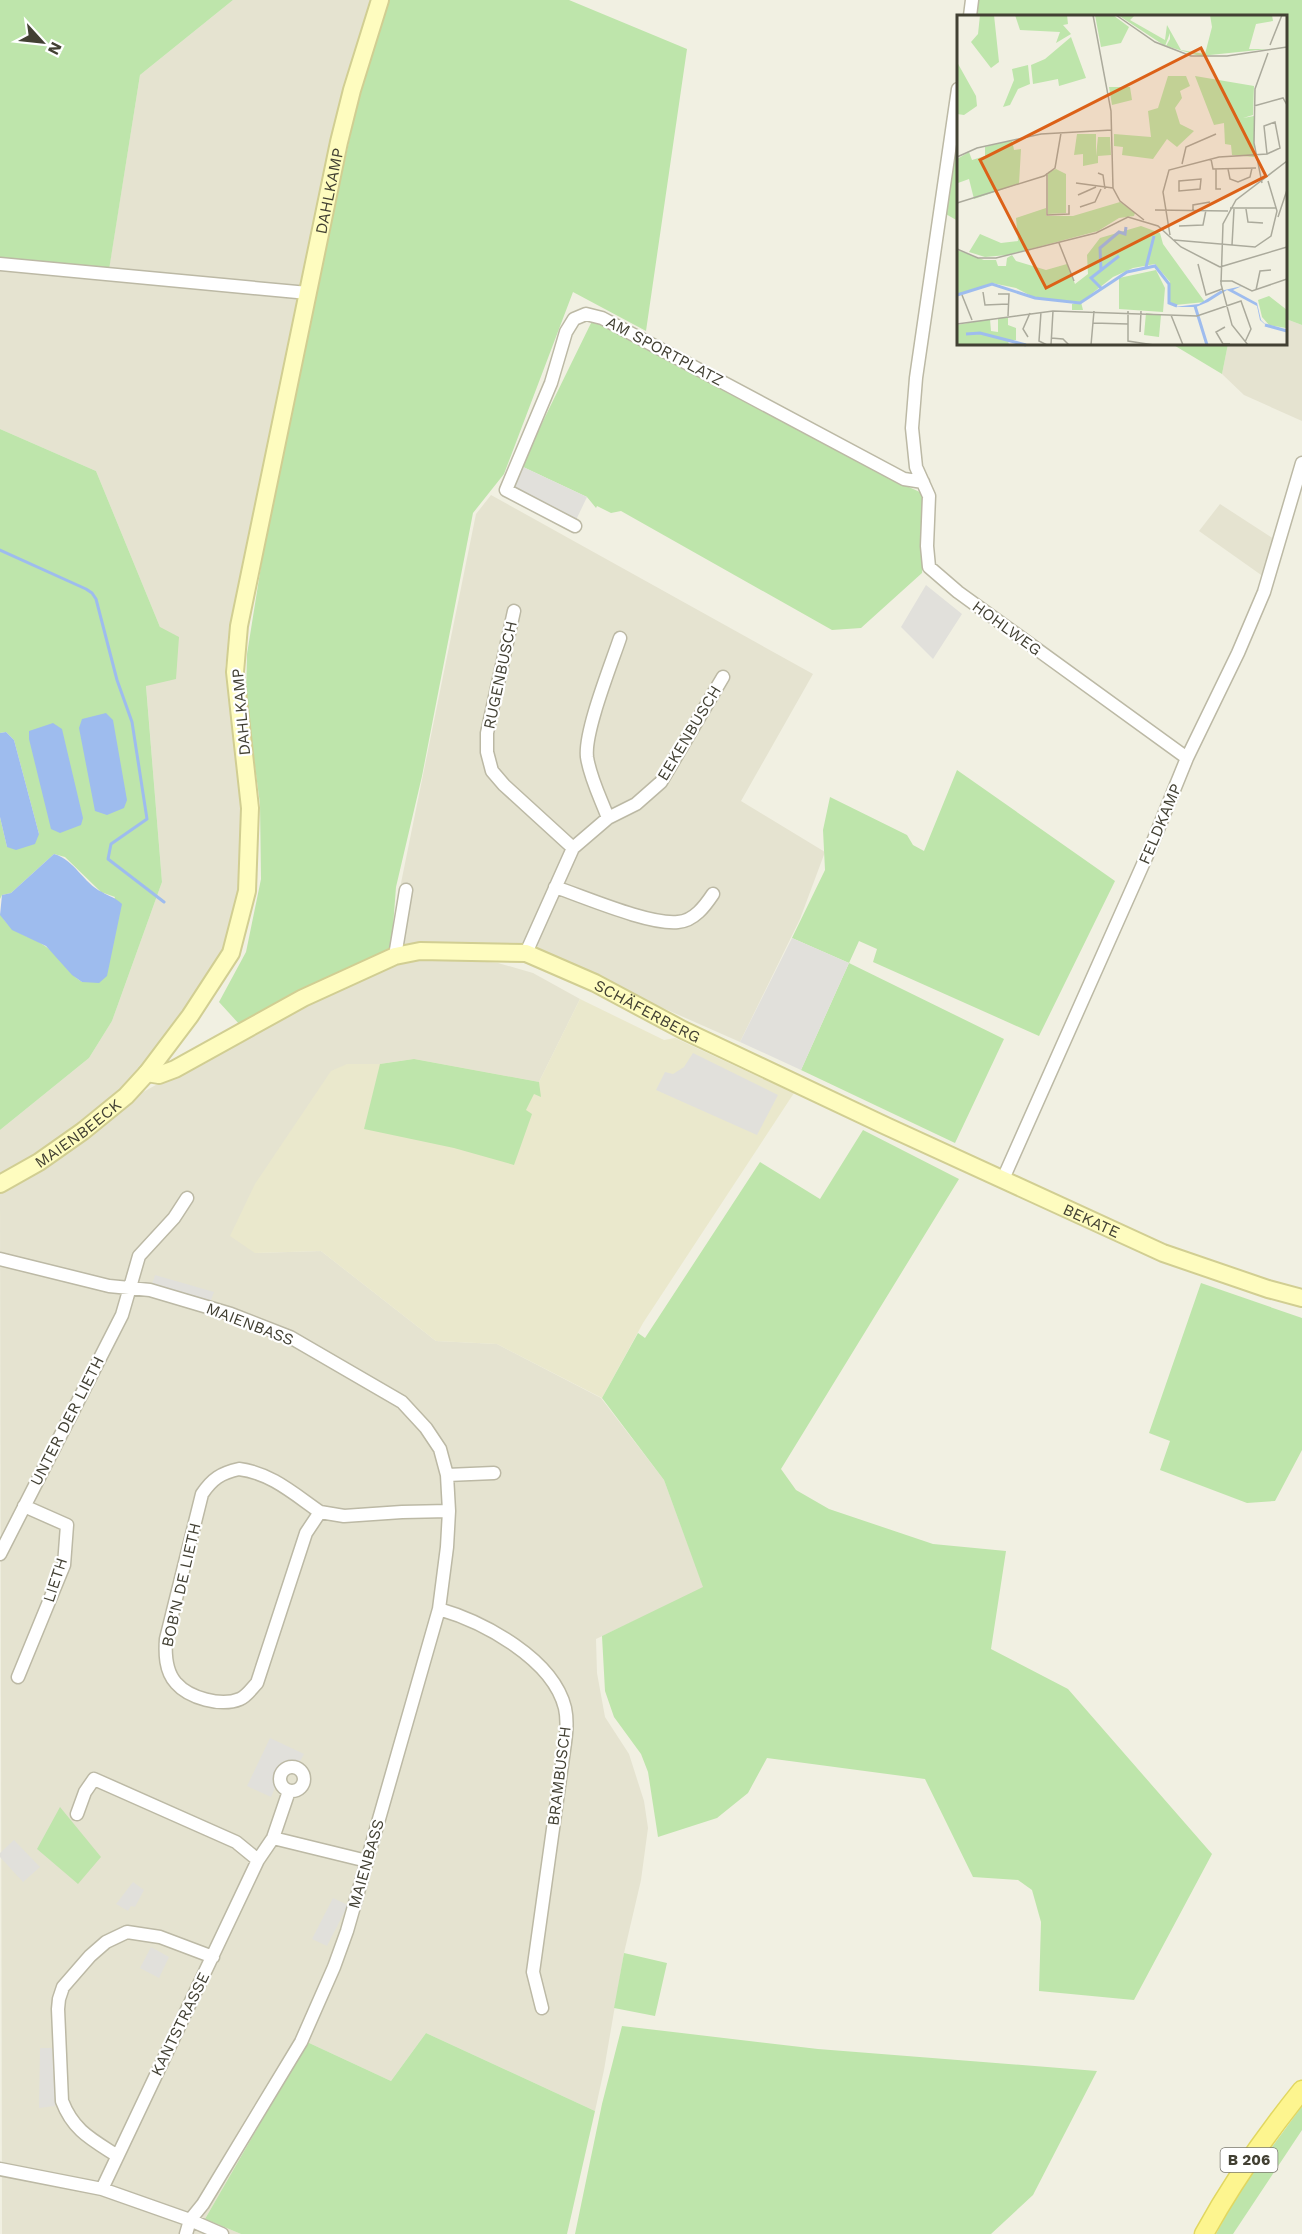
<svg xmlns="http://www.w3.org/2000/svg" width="1302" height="2234" font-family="'Work Sans',sans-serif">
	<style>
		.residential { fill: #e5e3d0 }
		.education { fill: #eae8cc }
		.green { fill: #bee5ab }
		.parking { fill: #e1e0db }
		.water { fill: #9ebcee }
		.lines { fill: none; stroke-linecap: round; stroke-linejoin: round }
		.stream { stroke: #9ebcee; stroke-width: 3 }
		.street-casing { stroke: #bcb9a5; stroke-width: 15 }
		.secondary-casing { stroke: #d1ce92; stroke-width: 20 }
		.primary-casing { stroke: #e1d760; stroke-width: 21 }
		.street { stroke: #fff; stroke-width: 12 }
		.secondary { stroke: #fefcbf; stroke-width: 16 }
		.primary { stroke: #fdf58f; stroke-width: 18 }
		.labels { text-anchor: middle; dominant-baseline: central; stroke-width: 4.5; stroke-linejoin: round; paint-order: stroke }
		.shield { fill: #fff; stroke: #7b7970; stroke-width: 1.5 }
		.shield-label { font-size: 15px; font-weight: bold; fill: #424033 }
		.street-label { font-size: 16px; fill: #424033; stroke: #fff }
		.inset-river { fill: none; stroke: #9ebcee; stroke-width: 3 }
		.inset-road { fill: none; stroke: #abaa9c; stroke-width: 1.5 }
		.view { fill: #dc6118; fill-opacity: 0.15; stroke: #dc6118; stroke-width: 3 }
		.inset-edge { fill: none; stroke: #424033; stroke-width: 3 }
	</style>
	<rect width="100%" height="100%" fill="#f1f0e2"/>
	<path class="residential" d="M233,0H370L330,140L259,486L225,667L249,808L246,891L229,952L122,1095L0,1180V1130L89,1058L112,1021L162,882L146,685L160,627L96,471L0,429V259L109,269L140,75Z
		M1286,319L1302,325V421L1244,395L1222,374L1228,344H1286Z
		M491,495L813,674L741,801L825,852L800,919L740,1042L518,944L420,946L394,952L400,888L476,514Z
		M1220,504L1274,539L1264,577L1199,531Z
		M420,955L498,963L533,973L580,999L539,1082L414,1059L380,1064H347L255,1253L321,1251L436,1341L497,1344L601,1398L664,1480L704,1588L596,1639L597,1673L605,1717L629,1754L644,1801L648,1828L641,1880L624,1953L604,2070L595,2111L426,2033L391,2081L307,2042L205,2219L241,2234H2L0,1191L125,1102L312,999Z"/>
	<path class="education" d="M580,999L664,1040L675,1038L794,1093L643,1323L602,1398L497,1344L436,1341L321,1251L255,1253L230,1236L255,1184L331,1071L347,1064H380L414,1059L539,1082Z"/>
	<path class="green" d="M0,0H233L140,75L109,270L0,259Z
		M388,0H569L687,49L646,331L573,292L504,474L473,513L422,776L396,887L391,954L299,990L240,1025L219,1002L246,952L261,879L260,804L246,698L247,654L274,485L364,73Z
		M979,0H1302V325L1286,319V16H976Z
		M958,124V221L944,213Z
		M593,319L694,371L880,474L922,493L924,554L922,573L861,628L832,630L621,511L611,513L597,506L596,508L587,497L521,466Z
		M1172,344H1228L1222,374Z
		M0,429L96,471L160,627L179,637L176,679L146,686L162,882L112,1021L89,1058L0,1130V913C12,936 27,933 45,946C59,955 67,973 82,982L115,897L101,892L65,857L54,854L11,893L2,895L0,899V817L7,847L39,834L14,740L6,732L0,733Z
		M957,770L1115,881L1039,1036L873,962L877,949L859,941L849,963L1004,1039L955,1143L801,1070L849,963L792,938L825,870L823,830L830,797L907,835L913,845L924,851Z
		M414,1059L539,1082L541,1097L534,1094L526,1110L532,1114L514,1165L454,1148L364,1129L380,1064Z
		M863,1130L959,1179L781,1469L796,1490L829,1509L933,1544L1006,1551L991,1649L1068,1689L1212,1854L1134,2000L1039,1991L1041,1922L1032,1890L1018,1880L973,1877L925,1779L767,1758L748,1793L717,1818L658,1837L648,1772L641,1754L614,1717L605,1691L602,1636L703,1587L664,1480L602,1398L638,1333L645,1338L760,1162L820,1199Z
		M1201,1283L1302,1318V1450L1275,1501L1247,1503L1160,1470L1170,1441L1149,1433Z
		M60,1807L101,1857L78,1884L37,1849Z
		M624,1953L667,1963L655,2016L614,2008Z
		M622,2026L818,2049L1097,2071L1033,2195L991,2234H575L602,2104Z
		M426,2033L595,2111L567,2234H241L205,2219L307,2042L391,2081Z
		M1302,2106V2130L1233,2234H1216L1239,2192Z"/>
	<path class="parking" d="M521,466L587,497L576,520L509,486Z
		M926,585L962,614L933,659L901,627Z
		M792,938L849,963L801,1070L740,1042Z
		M693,1053L778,1095L757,1135L656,1090L665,1072L673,1074L684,1067Z
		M155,1275L214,1292L208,1308L150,1290Z
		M270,1738L304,1754L298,1765L287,1760L271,1797L247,1786Z
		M14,1840L40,1867L23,1882L0,1857V1853Z
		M133,1882L144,1890L135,1907L131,1906L128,1911L116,1904Z
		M333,1898L348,1905L327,1946L312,1939Z
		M151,1947L169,1957L159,1978L140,1968Z
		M40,2048H52L55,2106L39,2108Z"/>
	<path class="water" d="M106,713L113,720L127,800L124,808L107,815L95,811L79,728L82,719Z
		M53,723L62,729L83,818L81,825L60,833L51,829L29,739V731Z
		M6,732L14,740L39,834L35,844L16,850L7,847L0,817V733Z
		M54,854C75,860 83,883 102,892C110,897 115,897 122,904L107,976L99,983L82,982L72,975L46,946L12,930L0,915L2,895L11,893Z"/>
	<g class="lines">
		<path class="stream" d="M0,550L86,589L92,593L96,599L117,680L132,722L147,819L111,844L108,859L164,902"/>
		<g class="street-casing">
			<path id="street" d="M970,16L972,0
				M958,89L916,378L912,428L916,467L929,496L927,546L929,567L958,592L1187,758
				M0,264L308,293
				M575,526L506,490L551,383L566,332L574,319L586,314L602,318L904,479L923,482
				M514,611L487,733V752L492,771L504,785L573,848
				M608,818C601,799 590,778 587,757C584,732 611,665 620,638
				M555,887C585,897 649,925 678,922C694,921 705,906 713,894
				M526,953L573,848L608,818L636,804L661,782L723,677
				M395,956L406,890
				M1003,1179L1152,844L1187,758L1238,653L1264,592L1302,463
				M0,1259L109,1286L150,1290L231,1314L290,1337L402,1402L426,1428L440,1449L447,1475L449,1511L447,1547L439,1609L347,1931L334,1967L301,2042L203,2204L190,2220L186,2234
				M239,1469C271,1473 294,1494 320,1512L306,1533L257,1683C252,1688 247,1696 240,1699C221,1707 189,1698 176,1683C165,1671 165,1653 166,1639L202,1494C212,1479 221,1473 239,1469Z
				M447,1475L494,1473
				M320,1512L344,1516L402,1512L449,1511
				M0,1554L122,1315L139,1256L174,1218L187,1198
				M439,1609C484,1622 553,1659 565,1708C568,1722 566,1736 564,1750L533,1972L542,2008
				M18,1677L64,1565L67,1525L24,1506
				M280 1779a12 12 0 1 1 24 0a12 12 0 1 1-24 0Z
				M77,1814L85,1792L94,1779L236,1842L258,1860
				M273,1838L289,1791
				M116,2155C91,2139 73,2130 62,2101L58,2009L59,1999L63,1987L90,1956L106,1942L127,1932L160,1937L213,1957
				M0,2169L102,2189L190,2220L222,2234
				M102,2189L258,1860L273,1838L367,1861"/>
		</g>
		<g class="secondary-casing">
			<g id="secondary">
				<path id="s1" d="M147,1073L159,1075L175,1069L303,998L395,956L420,951L526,953L595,983L683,1030L886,1126L1163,1253L1268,1289L1302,1298"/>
				<path id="s2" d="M0,1184L39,1162L83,1131L126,1096L147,1073L190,1016L231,953L247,891L250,808L235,672L239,626L339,142L352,90L380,0"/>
			</g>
		</g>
		<g class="primary-casing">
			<path id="primary" d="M1204,2234C1232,2183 1265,2136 1302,2090"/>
		</g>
		<use href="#street" class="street"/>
		<use href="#secondary" class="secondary"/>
		<use href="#primary" class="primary"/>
	</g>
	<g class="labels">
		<rect class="shield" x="1220.5" y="2148" width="57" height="24" rx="4.5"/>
		<g class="shield-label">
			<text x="1249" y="2160">B 206</text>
		</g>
		<g class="street-label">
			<text stroke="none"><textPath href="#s2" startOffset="1106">DAHLKAMP</textPath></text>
			<text transform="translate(665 351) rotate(28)">AM SPORTPLATZ</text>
			<text transform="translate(1007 628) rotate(36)">HOHLWEG</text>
			<text transform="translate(500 675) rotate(-78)">RUGENBUSCH</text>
			<text transform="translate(241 712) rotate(-95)">DAHLKAMP</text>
			<text transform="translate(689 733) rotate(-59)">EEKENBUSCH</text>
			<text transform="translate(1160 824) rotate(-67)">FELDKAMP</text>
			<text stroke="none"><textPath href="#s1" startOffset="543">SCHÄFERBERG</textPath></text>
			<text stroke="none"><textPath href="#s2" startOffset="93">MAIENBEECK</textPath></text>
			<text stroke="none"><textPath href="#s1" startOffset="1034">BEKATE</textPath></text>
			<text transform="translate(250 1324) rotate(21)">MAIENBASS</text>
			<text transform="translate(67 1421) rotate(-63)">UNTER DER LIETH</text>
			<text transform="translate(55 1580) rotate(-72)">LIETH</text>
			<text transform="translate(181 1585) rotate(-77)">BOB'N DE LIETH</text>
			<text transform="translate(559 1776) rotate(-83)">BRAMBUSCH</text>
			<text transform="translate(366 1864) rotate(-74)">MAIENBASS</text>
			<text transform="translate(180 2024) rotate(-64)">KANTSTRASSE</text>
		</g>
	</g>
	<g transform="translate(957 15)">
		<rect width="330" height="330" fill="#f1f0e2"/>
		<path d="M23,0H37L42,47L34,53L14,27L21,19ZM58,0H110L111,9L106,10L114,19L99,28L103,17L63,15ZM138,0H156L172,12L164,28L144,32ZM161,0H178L173,5L208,25L210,10L224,35L248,39L255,12L253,0H315L316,6L299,9L292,34H311L243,41L209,31L213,24V18L208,31ZM114,22L129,63L102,71L101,64L76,69L74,50L88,44ZM0,47L19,81L20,91L7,100L0,99ZM71,50L73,69L61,74L53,90L46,92L57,65L55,54ZM211,61H229L233,71L223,76L225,83L218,93L223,109L237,116L220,132L210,124L196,144L165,140L166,132L157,131V119L194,122L191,96L201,93ZM238,61L297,71L296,100L286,103L297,101V142L275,140L274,130L268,129L267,108L257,110ZM152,72H173L175,85L155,90ZM120,119H139V141L141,122H153L154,140L141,141V148L126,151V139L117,140ZM55,125L57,135L64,134L62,169L17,184L12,164L1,168L0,144L12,137L15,145L28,141V132ZM99,154L109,159V198L91,199V157ZM163,187L178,198L177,201L162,203L141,216L50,240L28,242L12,237L23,219L44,228L61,226L59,203L89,193V201H116ZM184,211L203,218L206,229L248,287L218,290L213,287V267L198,249L176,253L156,262L124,287L126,295H115V289L122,287L78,283L59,273L35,268L0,280V235L27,245H39L41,251H49L50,243L55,240L59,246L89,255L110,249L118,269L131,259L130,240L143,223ZM199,255L208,273L206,297L162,294V263ZM312,281L330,295L329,313L312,310L305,302L301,285ZM189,298L204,300L202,322L187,320ZM51,302V310L59,313V325H51L52,330H0V310L33,304L34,316L41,317V303Z" fill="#bee5ab"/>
		<path d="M285,271L276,275L300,288L304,305L312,313L303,305L300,291L270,275L251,287L239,292H217L242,289L263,276Z" fill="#9ebcee"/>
		<path class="inset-river" d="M189,252L197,221M144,255L143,233L162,217L168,219L169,212M144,273L134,263L162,241M0,280L35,269L78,283L123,288L170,257L198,251L212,269V288L220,291M238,291L250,330M308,310L330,316M9,319L23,318L69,330"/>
		<path class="inset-road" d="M136,0L154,96L156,173L163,186L187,205M159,0L198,27L234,41H270L330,32M313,30L325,0M297,91L326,83L330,90M0,142L20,133L84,119L155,115M254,144L256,154L299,153M225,149L229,132L259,119M259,154V174H264M271,154L273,164L281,167L293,162L295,153M90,158V200L112,199V190M141,158L146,160L148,174M244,164L243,174L222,176V166ZM119,168L156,173M305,168L297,128L298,74L311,38M121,180L139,172M0,188L87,161L98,153L104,118M123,192L138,187L144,174M273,193H319M289,194L291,207L306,208M198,195L271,196M236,195V190L253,187M321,202L330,175M222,211L246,210L249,195M213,220L206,177L212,155L262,142L310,139L307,111L318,107L323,133L310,139M217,225L298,232L314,221L320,196L311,166M102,228L117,266M275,230L277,194M0,234L21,243H39L139,218L171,202L201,211L224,232L263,252M241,249L249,280L265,274M263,252L330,232M263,266H275L295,276L330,264M299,275L303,256L314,255M26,277L28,290L51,289M41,279H52L51,301M5,280L15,305M171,296V326L197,330M84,297L82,326L90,330M214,300L226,330M136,308L171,309M0,309L96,296L240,301L284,286L294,314L288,327M268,312L259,317L266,329H273M183,317L184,296M71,322L66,314L73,298M94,323L106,324L112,330M94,330L96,296M134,330L137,296M291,330L275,310L264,269L266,209L279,185L330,146"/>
		<path class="view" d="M244,33L309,161L89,273L23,145Z"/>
		<rect width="330" height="330" class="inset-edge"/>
	</g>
	<g transform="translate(42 42) rotate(117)" stroke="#ffffff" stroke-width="4.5" paint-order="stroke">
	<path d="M0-4.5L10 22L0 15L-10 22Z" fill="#424033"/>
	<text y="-9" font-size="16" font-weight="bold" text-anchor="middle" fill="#424033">N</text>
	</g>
</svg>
